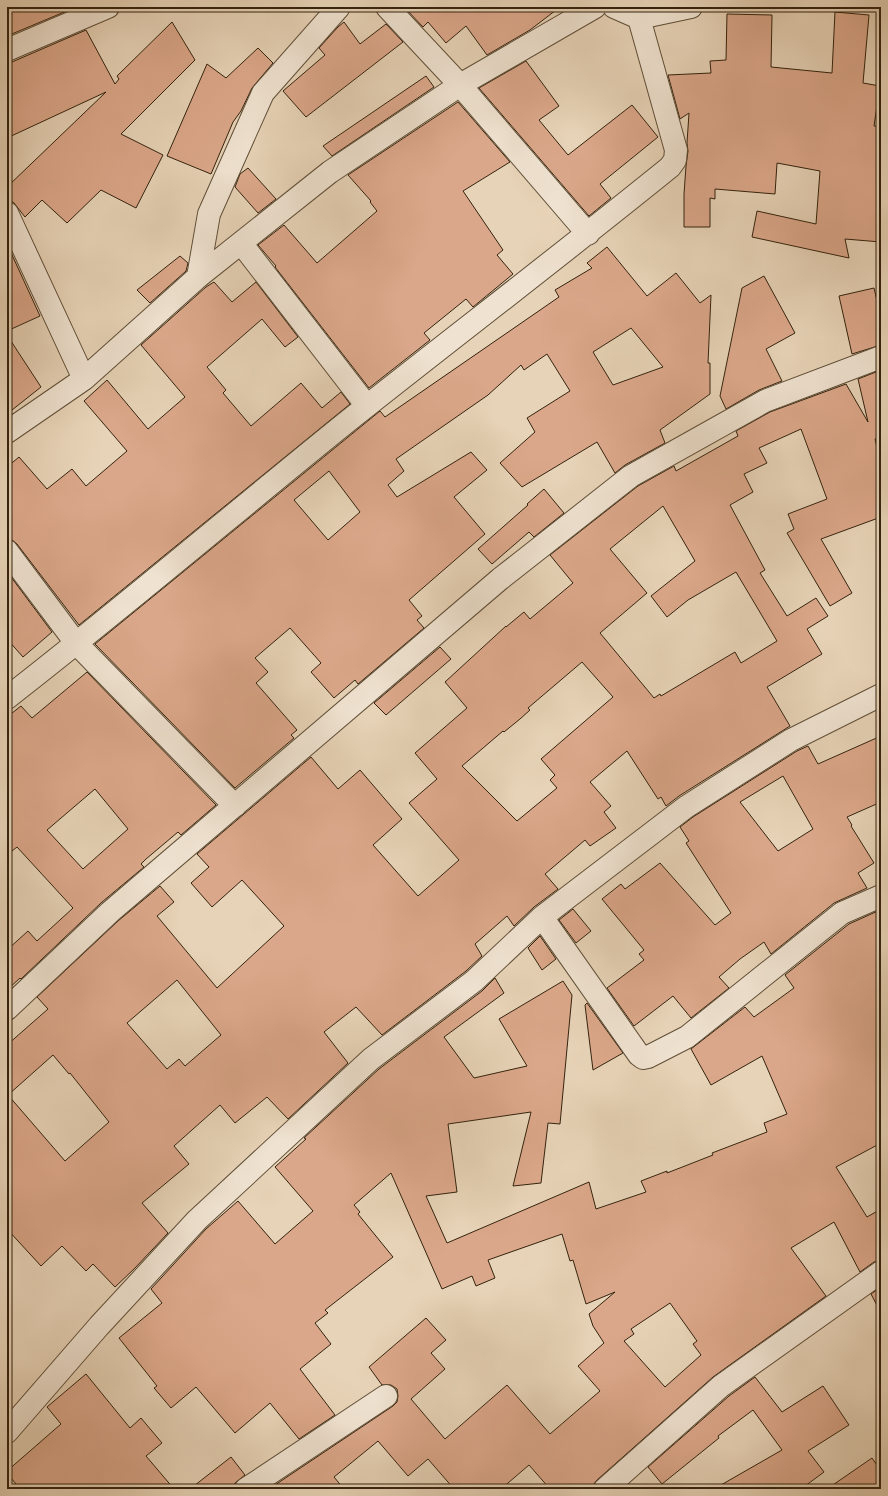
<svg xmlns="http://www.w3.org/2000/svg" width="888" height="1496" font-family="'IM FELL Double Pica',serif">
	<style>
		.building { fill: #dba78a; stroke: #33230e; fill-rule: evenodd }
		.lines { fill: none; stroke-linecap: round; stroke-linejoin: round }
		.minor-casing { stroke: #604f38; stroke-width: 24 }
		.minor { stroke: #efe2d0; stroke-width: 22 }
	</style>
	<rect width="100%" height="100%" fill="#e7d3b7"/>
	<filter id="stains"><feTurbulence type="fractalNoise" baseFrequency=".005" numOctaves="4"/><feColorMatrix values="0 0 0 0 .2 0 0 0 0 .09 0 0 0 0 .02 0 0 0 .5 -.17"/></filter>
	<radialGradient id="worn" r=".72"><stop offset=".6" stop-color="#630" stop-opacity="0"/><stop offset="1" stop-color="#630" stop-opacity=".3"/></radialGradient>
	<path class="building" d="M7,7H73L74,8L7,36Z
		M407,7H560L530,30L487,55L466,26L446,43L428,22L423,27L406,9Z
		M835,12L869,15L863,83L880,86L874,126L881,127V242L845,239L849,258L752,237L757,211L816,224L820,171L777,163L775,194L715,189V199L710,198V227H684V194L686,166L688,151L687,143L689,113L680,119L668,75L711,73L710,61L726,60L727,14L772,15L771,67L832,73Z
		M172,22L195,60L121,134L163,155L136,208L101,190L67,223L42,200L25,217L14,203L7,198V187L106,92L7,138V62H12L86,30L115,84L119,79L117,76Z
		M344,22L360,44L386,24L403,42L306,117L283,91L325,55L319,48L338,27Z
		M258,48L273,63L252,88L241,111L233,122L211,174L167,156L207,64L226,78Z
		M526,61L559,106L539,120L568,155L632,105L658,137L600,184L611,198L589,216L479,88Z
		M426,76L434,87L332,156L323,146Z
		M458,102L510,162L463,191L503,250L497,255L513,274L473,307L466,299L424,333L430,340L369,388L275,267L276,266L258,245L284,225L317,263L377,211L370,202L371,201L348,175Z
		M248,168L276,199L258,213L235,187L240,174Z
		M7,244L40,316L7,331Z
		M607,247L647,296L676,273L700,303L711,295L708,363H710V394L660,430L665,443L625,465L615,473L597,442L522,487L500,463L535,432L527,418L570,391L547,354L524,370L521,365L488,395L396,459L404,471L388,485L397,497L471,452L487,470L454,497L485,534L409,600L422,616L417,620L424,628L358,684L355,680L334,698L311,672L321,663L290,628L255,658L268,672L256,683L297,730L291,735L294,738L235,788L95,644L380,411L385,417L559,297L555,290L592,268L587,263ZM631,328L663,367L613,385L593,352ZM329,471L360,512L328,540L294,500Z
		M180,256L188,263L186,271L150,303L137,290Z
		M764,276L795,333L766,349L782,381L759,390L726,409L720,396L742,288Z
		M214,282L232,302L256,282L298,337L285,347L262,319L207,367L226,390L223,393L251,426L301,383L322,408L341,392L350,404L79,625L17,544L12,540L7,539V467L19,457L47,489L72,469L86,486L127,451L84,401L107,380L148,429L185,397L141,345L206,287Z
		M874,288L881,318V345L852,354L839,296Z
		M7,335L41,387L7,414Z
		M881,370V438L875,439L878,451H881V517L821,539L852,593L830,606L787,533L794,529L788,514L827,499L801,429L759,448L767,463L744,474L753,492L730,505L765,570L760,573L787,616L816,598L828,616L807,629L822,654L767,687L790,726L679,796L666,806L661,797L658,799L627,751L590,782L611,806L604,812L616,828L590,846L585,840L545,874L558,889L534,907L514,926L507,916L475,944L482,956L466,971L382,1035L356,1007L324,1032L348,1063L288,1119L267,1097L235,1123L220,1105L174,1146L189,1164L142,1203L168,1233L134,1269L115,1287L93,1264L86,1271L62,1246L41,1266L7,1229V1045L48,1009L37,997L118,921L160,886L174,902L157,916L217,988L284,926L242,880L212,907L191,883L209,867L197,854L311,757L338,789L360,770L402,819L373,845L418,896L459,860L409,803L437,779L415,753L467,708L445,682L506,626V627L524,612L530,619L573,583L550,555L638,486L674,466L676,471L738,436L736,431L770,412L846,384L868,422L858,379ZM663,506L695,561L651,596L667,617L688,600L736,572L777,641L741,663L735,652L661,696L660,694L654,698L600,633L647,593L610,549ZM582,662L613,697L541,759L555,775L550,780L557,788L517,821L462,766L503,731L504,732L520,719L530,710L528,708ZM177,980L221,1035L185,1066L179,1059L167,1069L127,1023ZM53,1055L69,1074L70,1073L109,1122L65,1161L8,1095Z
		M544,489L564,513L534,537L529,532L492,564L478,549L528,505L527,504Z
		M11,577L52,632L23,657L7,639V580Z
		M440,647L451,659L386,715L374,703Z
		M87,672L216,805L181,835L178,832L146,859L141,864L144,867L102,902L21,979L20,978L7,990V950L28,931L37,941L73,908L17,847L7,855V717L21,706L32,718ZM95,789L128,829L83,869L47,830Z
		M881,736V802L847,817L852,825L851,826L874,863L858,873L867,888L834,903L771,954L764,942L740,959L719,977L729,988L691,1018L673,996L634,1026L607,988L644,960L639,954L644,950L602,899L621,884L625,889L660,863L715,925L731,913L686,843L689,841L680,827L693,817L797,751L808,746L818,764ZM783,776L813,829L778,851L740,802Z
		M573,909L591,931L576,943L559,920Z
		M880,910L881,913V1143L836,1167L867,1217L881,1209V1260L874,1262L860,1272L834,1222L791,1248L826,1296L713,1377L597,1480L590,1489H550L529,1465L501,1489H454L428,1459L408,1476L378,1441L334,1477L344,1489H269L393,1406L397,1402L398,1396L397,1389L391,1385H382L369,1367L426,1318L446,1340L431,1353L445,1369L411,1399L445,1439L507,1385L550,1434L600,1391L578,1366L604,1343L593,1326L589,1314L615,1292L586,1304L573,1260L570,1261L562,1234L488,1260L495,1278L476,1286L472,1276L442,1289L391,1173L354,1205L360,1212L358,1214L393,1257L325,1310L328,1313L315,1323L331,1344L300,1369L335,1415L299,1439L270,1403L235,1433L196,1387L171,1408L154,1388L157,1386L119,1338L162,1303L151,1289L206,1229L238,1201L275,1244L313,1211L275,1167L306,1139L304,1138L379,1069L482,991L495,978L504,993L444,1037L474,1078L527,1066L499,1019L563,981L572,995L560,1124L548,1123L541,1183L513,1186L531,1112L448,1124L457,1192L426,1196L447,1243L589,1182L596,1209L646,1192L641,1181L667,1171V1173L713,1155L712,1153L767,1132L764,1123L787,1114L762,1056L711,1085L691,1049L745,1007L754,1017L794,988L785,975L849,924ZM670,1303L697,1341L693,1344L701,1355L665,1387L624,1341L634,1334L631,1329Z
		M540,936L556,959L542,970L528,948Z
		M587,1003L623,1053L593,1070L585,1005Z
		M881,1287V1313L871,1294Z
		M86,1374L130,1428L141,1418L162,1443L146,1456L174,1489H20L7,1473V1471L61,1424L47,1407Z
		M755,1377L782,1412L823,1386L849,1425L808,1451L824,1472L801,1489H714L782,1450L753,1410L718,1436L719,1438L662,1484L648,1467L729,1396Z
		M231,1457L245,1475L235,1483L234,1489H190Z
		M872,1458L881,1471V1489H827Z"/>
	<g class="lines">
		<g class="minor-casing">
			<path id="minor" d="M387,7L460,85L588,234
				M639,18L691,7
				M7,50L108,7
				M7,213L84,379
				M241,243L367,406
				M198,277L209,214L263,93L339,7
				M7,432L84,379L198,277L330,172L460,85L595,7
				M7,551L76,643L235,806
				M7,698C123,608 234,513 348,421C455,336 564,253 670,167L675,160L676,150L639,18L614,7
				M542,917L639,1055L643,1058L648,1057L687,1037L842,913L881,896
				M7,1009L110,912L500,579L631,476L765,401L881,357
				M7,1432L99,1326L197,1220L371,1059L474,981L542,917L686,807L791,740L881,695
				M246,1489L386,1396
				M605,1489L721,1386L881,1272"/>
		</g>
		<use href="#minor" class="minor"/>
	</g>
	<rect width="888" height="1496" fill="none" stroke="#e7d3b7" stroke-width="24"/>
	<rect x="8" y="8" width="872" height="1480" fill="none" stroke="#33230e" stroke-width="2"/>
	<rect x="12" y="12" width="864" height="1472" fill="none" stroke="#33230e"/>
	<rect width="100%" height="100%" filter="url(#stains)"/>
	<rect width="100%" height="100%" fill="url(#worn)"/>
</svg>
